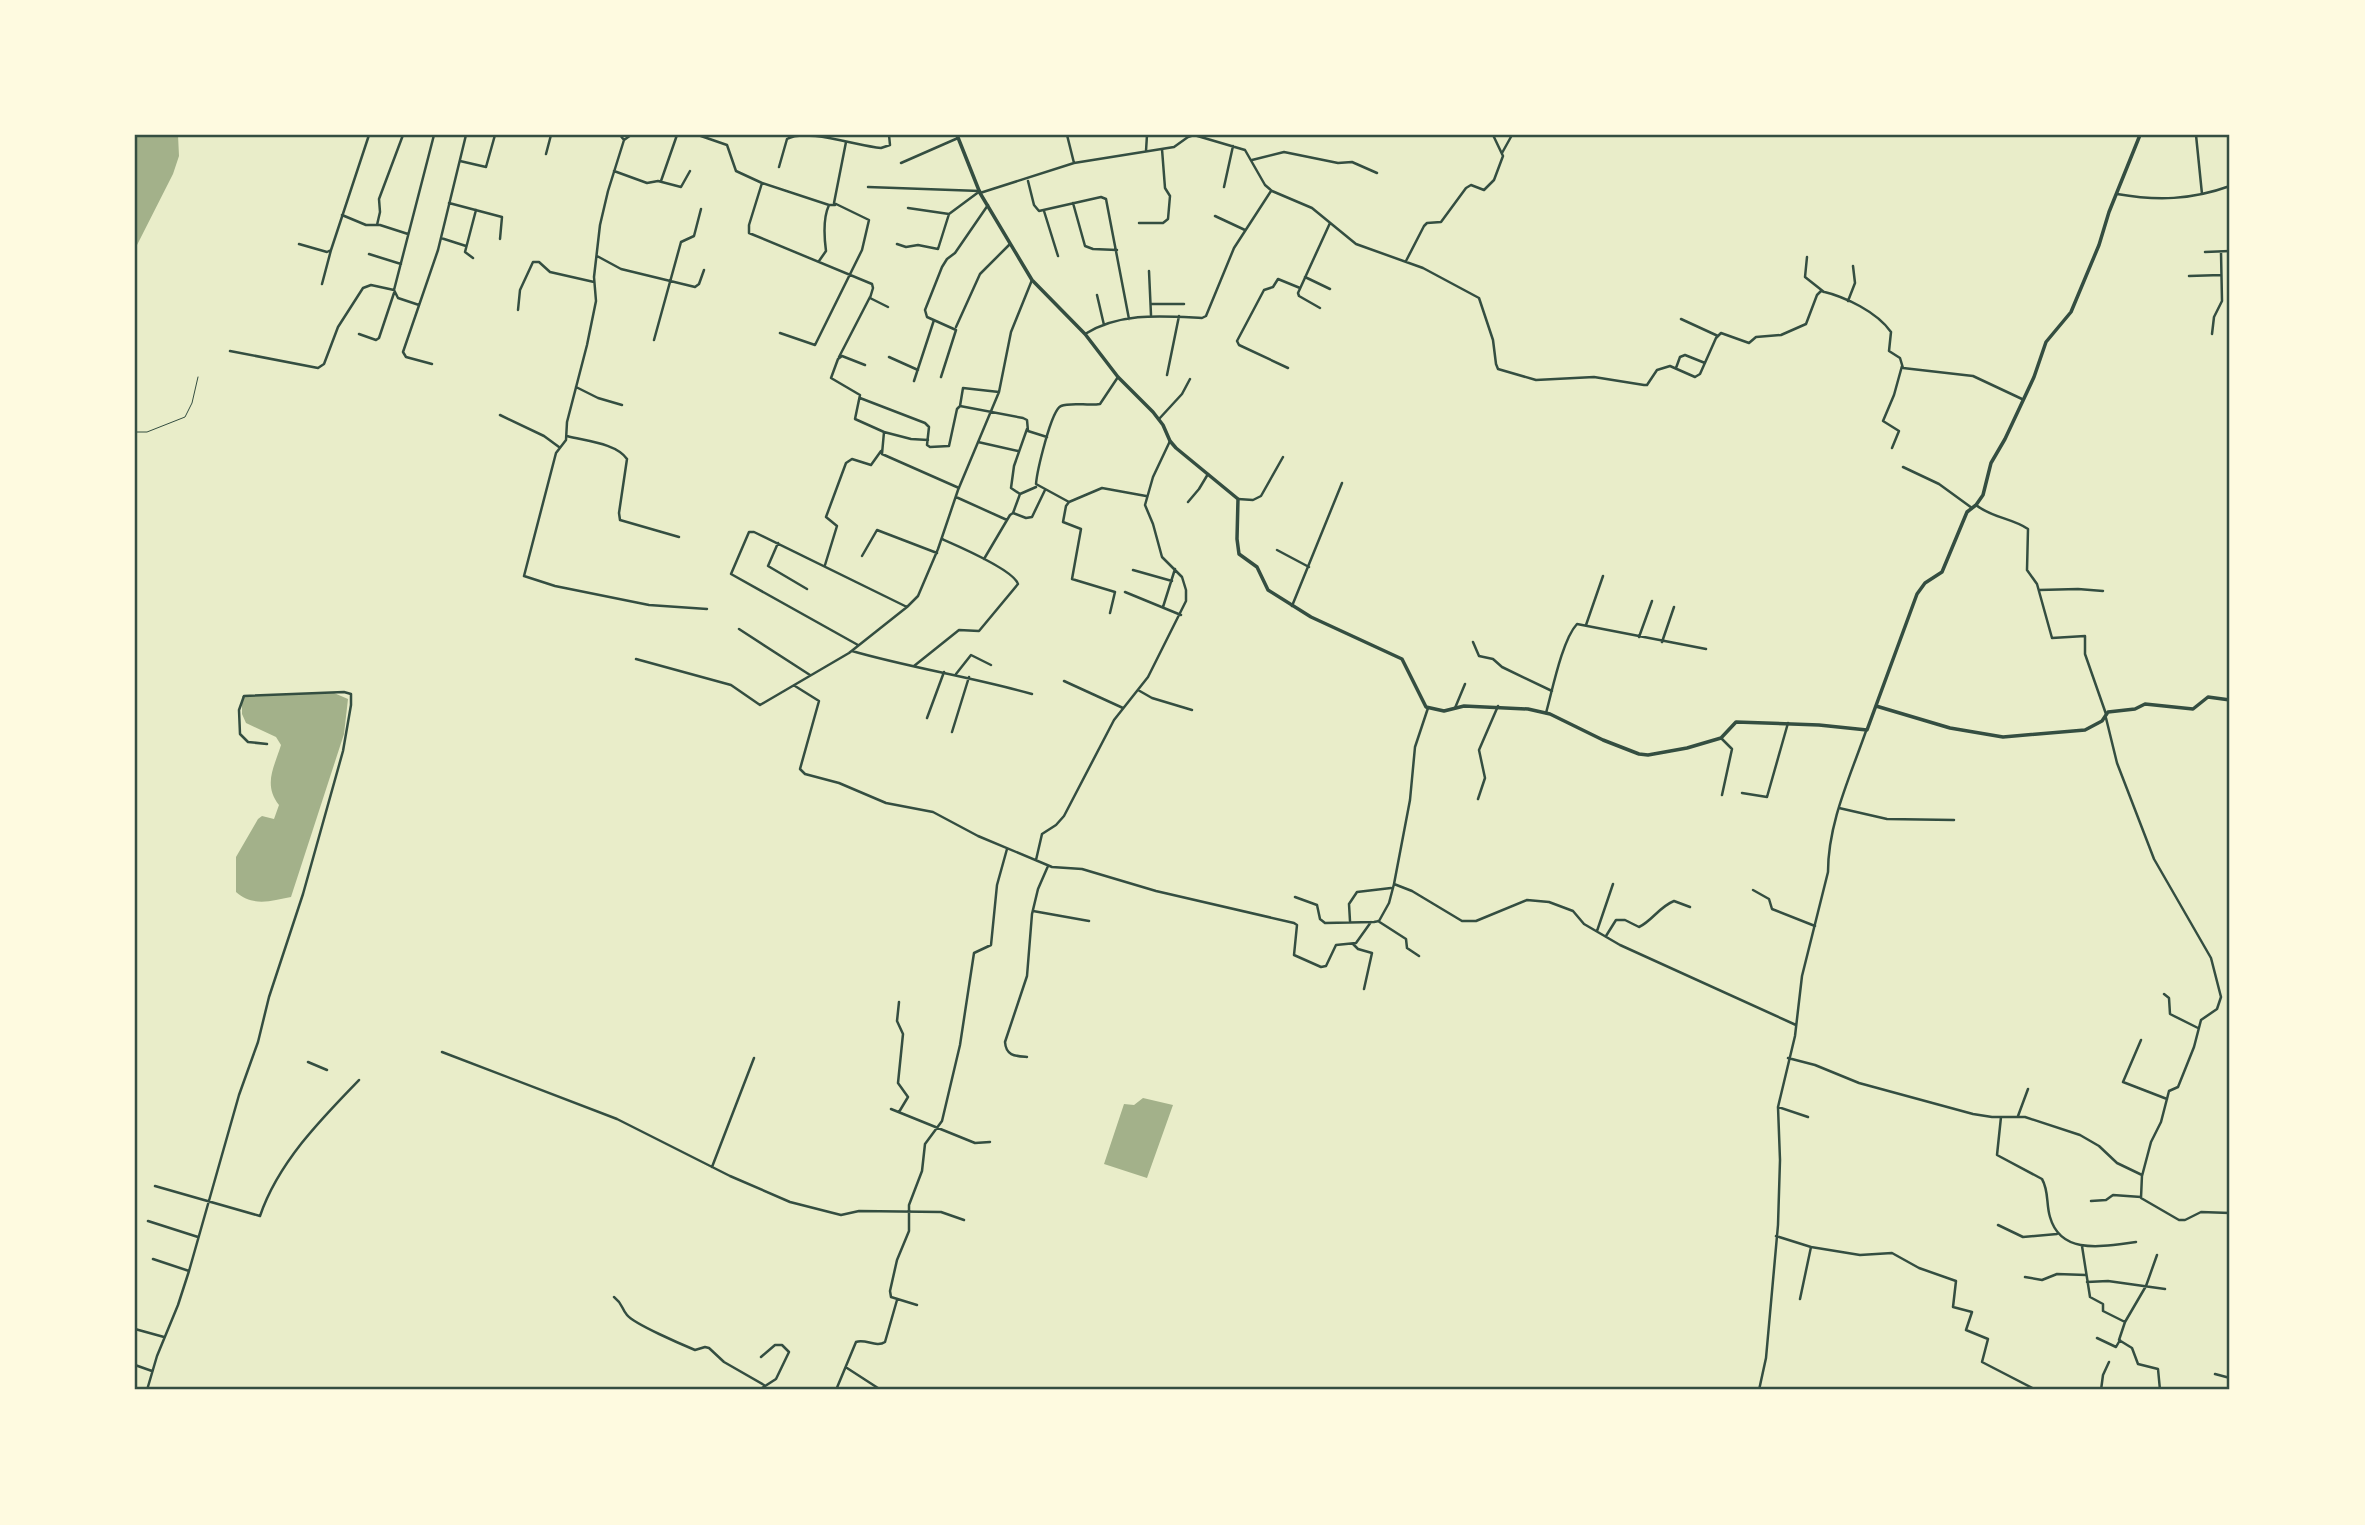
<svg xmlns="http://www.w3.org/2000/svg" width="2365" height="1525" font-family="'Noto Sans',sans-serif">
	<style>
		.water { fill: #a3b18a }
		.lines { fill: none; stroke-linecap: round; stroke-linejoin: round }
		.service { stroke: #344e41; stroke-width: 1 }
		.minor { stroke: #344e41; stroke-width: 2.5 }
		.tertiary { stroke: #344e41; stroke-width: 3.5 }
		.neatline { fill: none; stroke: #344e41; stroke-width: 2.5 }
	</style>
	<rect width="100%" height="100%" fill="#e9edc9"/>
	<path class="water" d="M135,135H178L179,156L173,174L135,249L137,188Z
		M334,693L348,699L344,734L291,897C271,901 253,907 236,892V857L258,819L262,816L274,819L279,805C263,784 274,768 281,745L276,737L246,723L242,714V696Z
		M1143,1098L1173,1105L1147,1178L1104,1164L1124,1104L1134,1105Z"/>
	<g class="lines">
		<path class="service" d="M135,432H147L185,417L192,403L198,377"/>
		<path class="minor" d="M620,135L624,140L608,191L600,225L594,277L596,301L587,345L567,422L566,440L556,453L524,576L555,586L649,605L707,609
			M698,135L727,145L736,171L762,183L749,225V233L872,284L873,288L870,298L888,307
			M1067,135L1074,163
			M2196,135L2202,194
			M624,140L631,135
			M1146,151L1147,135
			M1502,153L1512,135
			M546,154L551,135
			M1252,160L1284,152L1338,163L1352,162L1377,173
			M460,161L486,167L495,135
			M901,163L958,138
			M779,167L787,139C806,128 857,146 881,148L890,145L889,135
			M614,171L647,183L658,181L681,187L690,171
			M661,181L677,135
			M1028,181L1034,205L1039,211L1101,197L1106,199L1129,319
			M762,183L829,205H835
			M868,187L980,191
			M1224,187L1233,146
			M980,193L1074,163L1174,147L1188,137L1194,135L1245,150L1265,185L1272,191L1312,208L1356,244L1423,268L1479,298L1493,340L1496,364L1498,369L1536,380L1594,377L1644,385H1647L1657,370L1670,366L1695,377L1700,374L1716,338L1721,333L1749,343L1756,337L1781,335L1806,324L1817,295L1821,291C1846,297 1877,312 1891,332L1889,351L1900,358L1903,368L1973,376L2022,399
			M2117,194C2157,201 2191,200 2230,186
			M449,203L502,217L500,239
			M1073,203L1085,246L1093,249L1117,250
			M908,208L949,214L980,191
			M1044,211L1058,256
			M342,215L366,225H380L408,234
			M1215,216L1245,230
			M1139,223H1163L1168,219L1170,196L1165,188L1162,149
			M377,225L380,212L379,199L403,135
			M441,238L466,246
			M299,244L327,252L331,250L369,135
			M897,244L906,247L918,245L938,249L949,214
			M2205,252L2230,251
			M369,254L401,264
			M597,256L621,269L695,287L699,284L704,270
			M1807,257L1805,277L1824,292
			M473,258L465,252L476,210
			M819,261L826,251C824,236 823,218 829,205
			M1406,261L1424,226L1427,223L1441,222L1466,188L1471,185L1484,190L1494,180L1503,156L1493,135
			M1149,271L1151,315
			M2189,276L2221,275
			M1305,277L1330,289
			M322,284L331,250
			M1097,295L1104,325
			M1848,301L1855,283L1853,266
			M1151,304H1184
			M419,305L398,298L394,290L434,135
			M1320,308L1299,296L1298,293L1330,223
			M518,310L520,290L533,262H539L550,272L594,282
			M1681,319L1718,336
			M956,327L980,274L1010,244
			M780,333L815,345L862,250L869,220L834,203L846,142
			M359,334L376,340L379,338L394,293
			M1085,334C1121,312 1162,316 1202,318L1206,316L1234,248L1271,191
			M2212,334L2214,317L2222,301L2221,252
			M654,340L681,242L694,236L701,209
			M230,351L318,368L324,364L338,327L363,288L371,285L394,290
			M839,357L870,297
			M889,357L918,370
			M432,364L406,357L403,352L438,250L466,135
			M865,365L842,356L838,359L831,378L860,395L855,419L884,432L882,454L959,488
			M1288,368L1239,345L1237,341L1264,290L1273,287L1278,279L1300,288
			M1676,368L1680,357L1685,355L1705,363
			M1167,375L1179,316
			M941,377L956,330L927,317L925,310L942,267L947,259L955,253L988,205
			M914,381L934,320
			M576,387L598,398L622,405
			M860,398L925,423L929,427L927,445L930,447L949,446L957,409L960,406L1023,418L1027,420L1028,431L1047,437
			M960,406L963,388L999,392
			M500,415L544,436L559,447
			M1159,419L1182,394L1190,379
			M884,432L911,439L928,440
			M567,436C585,441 616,443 627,459L619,513L620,520L679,537
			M978,442L1018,451
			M1892,448L1899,431L1883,421L1894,395L1902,366
			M1903,467L1939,484L1972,508
			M1020,494L1011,488L1014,466L1027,429
			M956,497L1007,520
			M1238,499L1253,500L1261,496L1283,457
			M1069,502L1036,484C1037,472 1051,410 1061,406C1070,402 1089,406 1100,404L1118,377
			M1188,502L1199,489L1208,474
			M1976,505C1992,518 2012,518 2028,529L2027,570L2037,584L2052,638L2085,636V654L2106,714
			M1013,513L1020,494L1036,487
			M778,543L768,566L807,589
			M1277,550L1309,567
			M862,556L877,530L937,553
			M984,559L1010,515L1013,513L1026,518L1032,517L1045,490
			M825,565L837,526L826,517L846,463L852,459L871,465L881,451
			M1133,570L1172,581
			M2039,590L2078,589L2103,591
			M1125,592L1181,615
			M1292,606L1342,483
			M1163,607L1175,569
			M1110,613L1115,592L1072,579L1081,529L1063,522L1066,506L1069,502L1102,488L1146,496
			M1586,625L1603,576
			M739,629L810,675
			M1639,637L1652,601
			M1473,642L1479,656L1493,659L1502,667L1552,691
			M1662,642L1674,607
			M858,645L731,574L749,532H754L907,607
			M852,651C911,668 972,677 1032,694
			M636,659L731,685L760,705L849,653L907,607L918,596L938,549L958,490L999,392L1011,332L1032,280
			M914,666L959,630L979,631L1018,584C1014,570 958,546 942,539
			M956,674L971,655L991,665
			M1064,681L1123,708
			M795,686L819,701L800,769L805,774L839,783L886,803L933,812L978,836L1052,867L1082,869L1156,891L1294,923L1297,925L1294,955L1321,967L1326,966L1336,945L1356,943L1371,922
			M1138,690L1152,698L1192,710
			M1428,708L1415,747L1410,800L1394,884L1412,891L1462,921H1476L1527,900L1549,902L1573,911L1584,924L1620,945L1796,1025
			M1455,708L1465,684
			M1546,713C1552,692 1562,640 1577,624L1706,649
			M927,718L944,672
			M2106,718L2117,763L2154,859L2211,958L2221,997L2217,1009L2201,1020L2194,1047L2178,1087L2169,1091L2161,1122L2151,1142L2142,1176
			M952,732L969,677
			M1721,738L1732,749L1722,795
			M1742,793L1767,797L1788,723
			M1478,799L1485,778L1479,750L1498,706
			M1839,808L1887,819L1954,820
			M1036,860L1042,834L1056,825L1064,816L1114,720L1148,677L1186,601V590L1182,577L1162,557L1153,524L1145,505L1153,477L1170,441
			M1753,890L1769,899L1772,909L1815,926
			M1295,897L1317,905L1320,919L1325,923L1374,922L1379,921L1389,903L1394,884
			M1033,911L1089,921
			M1350,921L1349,904L1357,892L1391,888
			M1378,921L1406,939L1407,948L1419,956
			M1597,931L1613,884
			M1606,936L1616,920H1625L1639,927C1652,921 1659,907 1674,901L1690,907
			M1353,944L1358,949L1372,953L1364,989
			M2164,994L2169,998L2170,1014L2198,1028
			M899,1002L897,1021L903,1034L898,1083L908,1097L899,1112
			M2141,1040L2123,1082L2167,1099
			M442,1052L617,1119L730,1176L790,1202L841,1215L859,1211L941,1212L964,1220
			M1027,1057C1015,1056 1006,1056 1005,1042L1027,976L1032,914L1038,889L1048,866
			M1788,1058L1815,1065L1859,1083L1973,1114L1992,1117H2025L2080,1135L2099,1146L2117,1163L2142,1175L2141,1198L2179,1220H2185L2201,1212L2230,1213
			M308,1062L327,1070
			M1778,1107L1808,1117
			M891,1109L975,1143L990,1142
			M2018,1116L2028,1089
			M2001,1117L1997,1155L2042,1179C2049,1191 2046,1204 2050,1217C2061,1256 2104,1246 2136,1242
			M712,1167L754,1058
			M155,1186L260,1216C278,1163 320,1120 359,1080
			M2091,1201L2106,1200L2113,1195L2141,1197
			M148,1221L198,1237
			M1998,1225L2023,1237L2057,1234
			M1776,1236L1811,1247L1800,1299
			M2082,1246L2090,1297L2103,1304V1311L2125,1322L2119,1340L2132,1348L2138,1364L2158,1369L2160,1390
			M1811,1247L1860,1255L1892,1253L1919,1268L1956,1281L1953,1307L1972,1312L1966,1330L1988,1339L1982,1362L2036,1390
			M153,1259L189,1271
			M2025,1277L2042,1280L2057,1274L2086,1275
			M2087,1282L2108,1281L2165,1289
			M614,1297C623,1304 621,1308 627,1315C634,1324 683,1345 695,1350L705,1347L709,1348L724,1362L764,1385
			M917,1305L891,1297L890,1291L897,1260L909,1231V1205L922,1171L925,1144L942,1121L960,1045L974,953L991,945L997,885L1007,849
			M2125,1322L2146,1286L2157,1255
			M135,1329L164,1337
			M2097,1338L2116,1347L2120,1340
			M135,1365L152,1371
			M847,1368L881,1390
			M2215,1374L2230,1378
			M147,1390L157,1356L178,1305L189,1271L239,1095L258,1042L269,997L303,894L343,751L351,705V694L344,692L244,696L239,710L240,734L248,742L267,744
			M759,1390L776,1379L789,1352L782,1345H775L761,1357
			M836,1390L856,1342C865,1338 876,1348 885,1342L897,1300
			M1759,1390L1766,1358L1778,1225L1780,1160L1778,1107L1795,1036L1802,976L1828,872C1828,823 1850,777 1866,731
			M2101,1390L2103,1375L2109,1362"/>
		<path class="tertiary" d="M957,135L980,193L1032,280L1085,334L1118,377L1153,412L1163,425L1170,441L1176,448L1238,499L1237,539L1239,554L1257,567L1268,590L1311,617L1402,659L1426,707L1444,711L1464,706L1528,709L1550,714L1603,740L1639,754L1648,755L1687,748L1721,738L1736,722L1819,725L1867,730L1917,594L1925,583L1942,572L1967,512L1976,505L1983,495L1991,463L2005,439L2034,377L2046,342L2071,312L2099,245L2109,212L2140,135
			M1876,706L1950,728L2003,737L2085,730L2102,721L2108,712L2135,709L2145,704L2193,709L2208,697L2230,700"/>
	</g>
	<rect width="2365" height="1525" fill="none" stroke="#fefae0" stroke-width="273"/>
	<rect x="136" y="136" width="2092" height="1252" class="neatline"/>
</svg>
